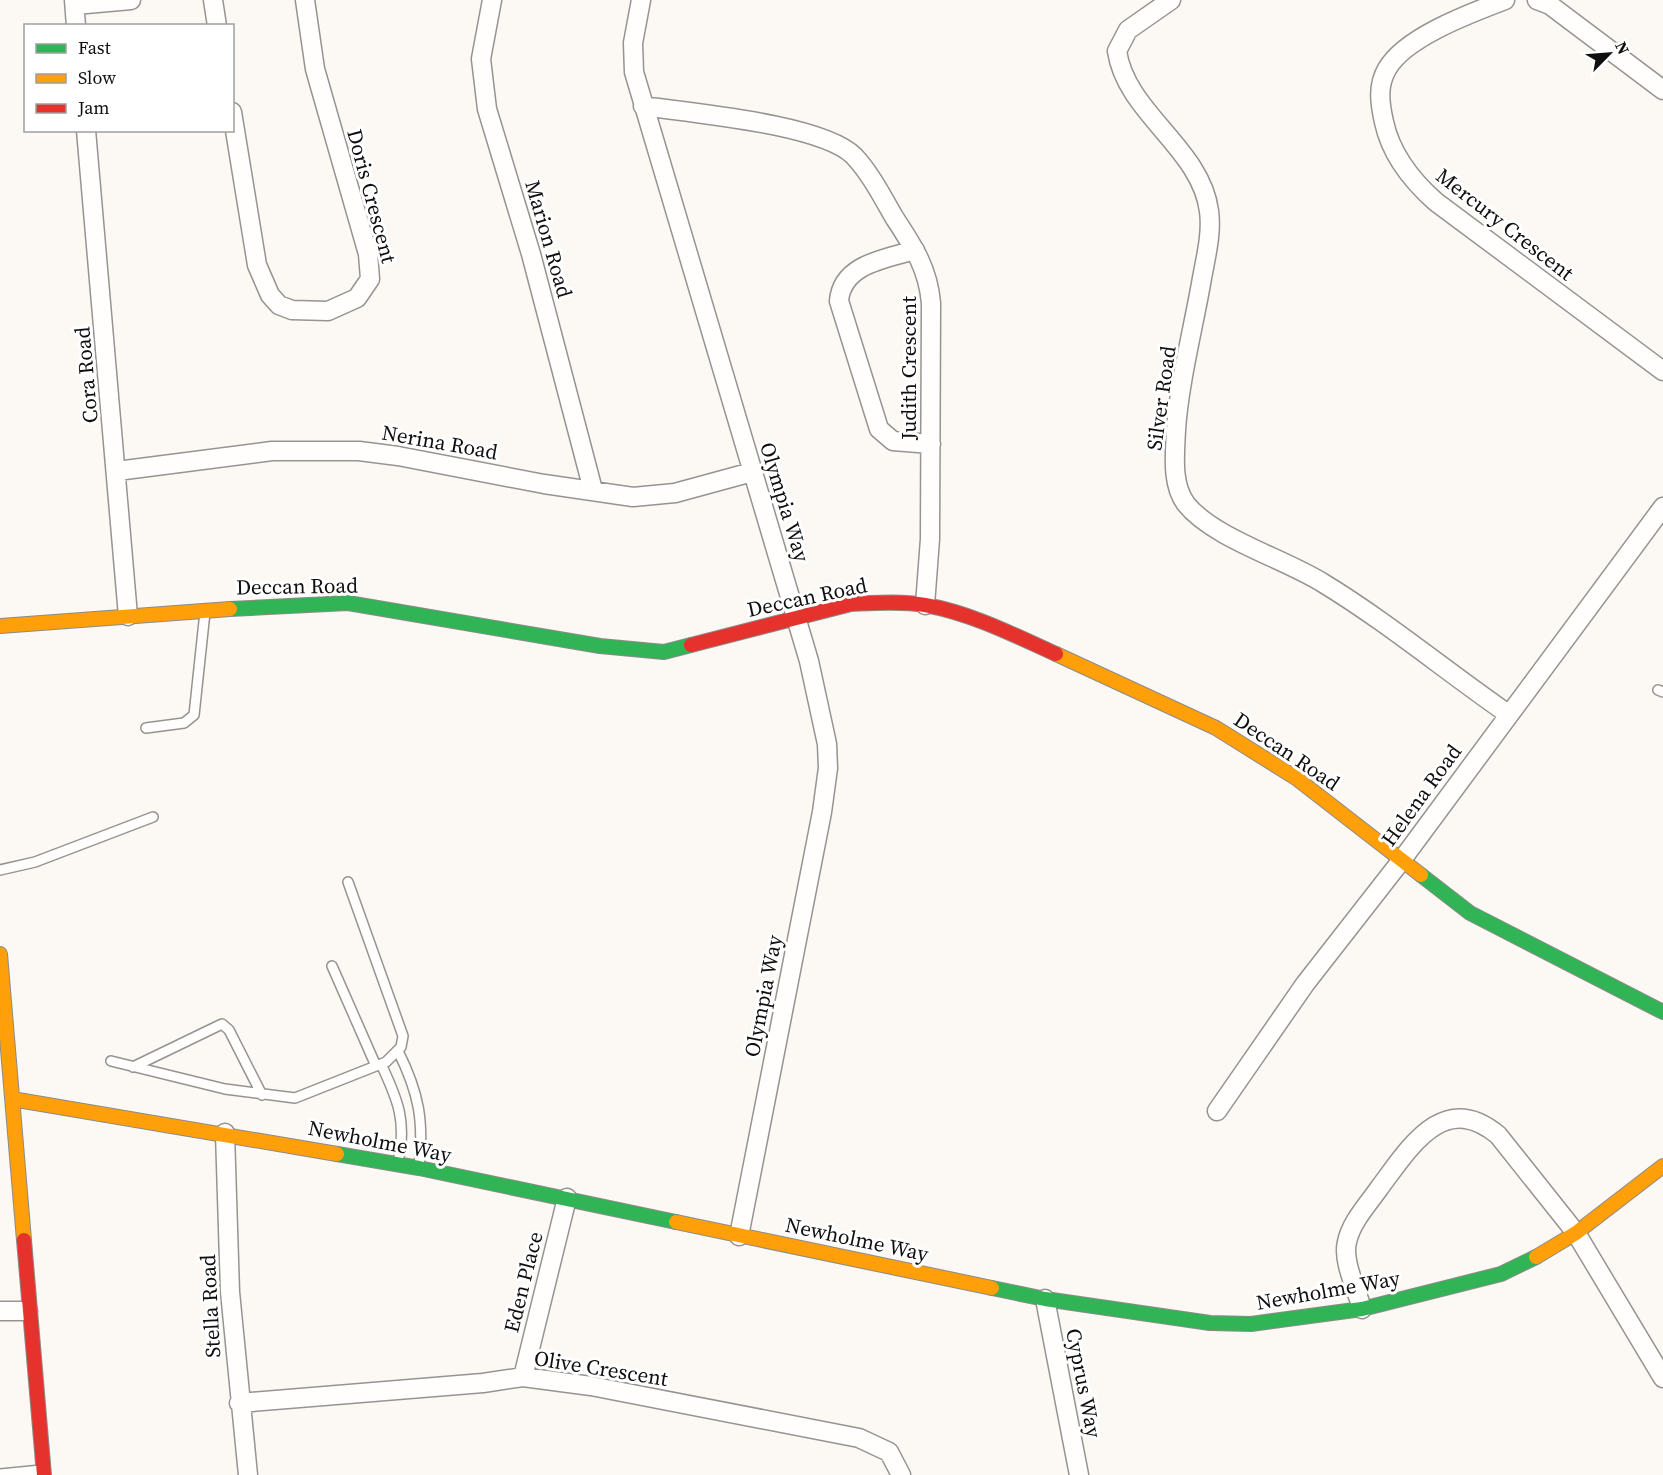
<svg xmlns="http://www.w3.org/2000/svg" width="1663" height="1475" font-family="'Source Serif 4',serif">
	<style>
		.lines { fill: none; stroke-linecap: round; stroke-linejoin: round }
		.lane-casing { stroke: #969492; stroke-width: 12 }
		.street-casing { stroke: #969492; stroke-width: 21 }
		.fast-casing { stroke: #8c8b89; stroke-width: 16 }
		.slow-casing { stroke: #8c8b89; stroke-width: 16 }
		.jam-casing { stroke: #8c8b89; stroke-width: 16 }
		.lane { stroke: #fffefd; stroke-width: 9 }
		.street { stroke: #fffefd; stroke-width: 18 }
		.fast { stroke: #30b455; stroke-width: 14 }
		.slow { stroke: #ff9f0a; stroke-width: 14 }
		.jam { stroke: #e5322d; stroke-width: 14 }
		.labels { text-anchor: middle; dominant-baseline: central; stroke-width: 6; stroke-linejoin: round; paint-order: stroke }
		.street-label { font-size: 21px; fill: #0f0f0f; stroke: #fff }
	</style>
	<rect width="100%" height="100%" fill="#fcf8f4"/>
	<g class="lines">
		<g class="lane-casing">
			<path id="lane" d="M1658,690L1663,692
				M146,728L184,723L194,715L205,612
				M0,870L35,862L153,817
				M332,966L376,1066
				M398,1051C419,1093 424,1121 419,1167
				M111,1061L225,1089L295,1098L386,1062L401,1047L403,1036L348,882
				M381,1064C398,1100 407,1122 398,1162
				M133,1067L222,1024L229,1030L262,1095
				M0,1474L41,1470"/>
		</g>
		<g class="street-casing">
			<path id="street" d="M74,0L76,26
				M213,0L217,26
				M492,0L481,59L487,109L531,254L593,490
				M641,0L633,43L634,72L809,661L827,744L828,768L822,812L739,1236
				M1171,0L1128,30L1117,51C1126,113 1201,148 1209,211C1212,233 1206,256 1202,278C1194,325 1179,383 1176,430C1175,453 1171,484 1186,504C1213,538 1285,559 1323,583C1387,622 1446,671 1508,714
				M1505,0C1471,13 1405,37 1387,69C1377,86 1380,104 1384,122C1391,155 1411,180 1436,202L1663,371
				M1537,0L1550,5L1663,90
				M75,5L131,0
				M643,106C691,113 822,124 854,156C870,173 882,196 894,217C913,246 928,268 931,303L930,539L925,605
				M232,112L257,265L270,295L279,305L292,310L328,311L357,298L370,279L368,254L315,69L305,0
				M86,130L128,616
				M915,250C885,259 842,264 839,301L879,429L893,441L931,444
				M117,471L272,451H359L398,456L544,484L633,497L675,493L752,472
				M1217,1111L1305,984L1401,861L1663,507
				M225,1133L230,1292L248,1475
				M1045,1299L1079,1475
				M1362,1309C1357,1290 1342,1261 1347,1242C1351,1222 1369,1203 1380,1187C1410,1147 1444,1090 1498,1135L1576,1233L1663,1378
				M0,1311H28
				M523,1377L567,1198
				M239,1403L483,1383L523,1377L591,1386L859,1438L889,1452L901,1475"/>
		</g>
		<g class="fast-casing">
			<path id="fast" d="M230,609L348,603L600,646L664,652L691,645
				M1421,875L1470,913L1663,1012
				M337,1154L419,1168L676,1222
				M992,1288L1045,1299L1210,1323L1251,1324L1362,1309L1501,1274L1536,1257"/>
		</g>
		<g class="slow-casing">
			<path id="slow" d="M0,626L230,609
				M1056,654L1216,728L1296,778L1421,875
				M0,954L24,1240
				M12,1099L337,1154
				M676,1222L992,1288
				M1536,1257L1576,1233L1663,1166"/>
		</g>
		<g class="jam-casing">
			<path id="jam" d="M691,645L851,604C875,603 902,601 925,605C971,613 1014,635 1056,654
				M24,1240L44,1475"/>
		</g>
		<use href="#lane" class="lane"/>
		<use href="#street" class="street"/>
		<use href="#fast" class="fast"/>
		<use href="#slow" class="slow"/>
		<use href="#jam" class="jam"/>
	</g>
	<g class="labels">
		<g class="street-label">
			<text transform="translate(372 196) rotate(75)">Doris Crescent</text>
			<text transform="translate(1505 224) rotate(38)">Mercury Crescent</text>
			<text transform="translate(549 239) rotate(74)">Marion Road</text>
			<text transform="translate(908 368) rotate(-90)">Judith Crescent</text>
			<text transform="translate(86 375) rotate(-95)">Cora Road</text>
			<text transform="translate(1161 398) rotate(-82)">Silver Road</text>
			<text transform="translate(440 442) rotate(10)">Nerina Road</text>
			<text transform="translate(785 502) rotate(73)">Olympia Way</text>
			<text transform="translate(297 586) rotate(-1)">Deccan Road</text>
			<text transform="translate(807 597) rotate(-12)">Deccan Road</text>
			<text transform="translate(1287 751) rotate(34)">Deccan Road</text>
			<text transform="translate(1421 795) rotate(-54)">Helena Road</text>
			<text transform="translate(763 996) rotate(-79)">Olympia Way</text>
			<text transform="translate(380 1141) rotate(11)">Newholme Way</text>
			<text transform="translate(857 1239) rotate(12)">Newholme Way</text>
			<text transform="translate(523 1282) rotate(-76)">Eden Place</text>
			<text transform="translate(1328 1290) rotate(-10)">Newholme Way</text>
			<text transform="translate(210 1306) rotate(-93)">Stella Road</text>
			<text transform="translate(601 1368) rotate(9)">Olive Crescent</text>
			<text transform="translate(1084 1383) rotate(79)">Cyprus Way</text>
		</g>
	</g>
	<rect x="24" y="24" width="210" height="108" fill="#ffffff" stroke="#9f9f9f" stroke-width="1.5"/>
	<rect x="36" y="44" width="30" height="9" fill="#30b455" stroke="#9f9f9f" stroke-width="1.5"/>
	<text x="78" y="54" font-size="18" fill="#0f0f0f">Fast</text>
	<rect x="36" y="74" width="30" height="9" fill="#ff9f0a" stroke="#9f9f9f" stroke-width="1.5"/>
	<text x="78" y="84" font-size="18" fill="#0f0f0f">Slow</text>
	<rect x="36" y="104" width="30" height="9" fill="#e5322d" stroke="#9f9f9f" stroke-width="1.5"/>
	<text x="78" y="114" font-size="18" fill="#0f0f0f">Jam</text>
	<g transform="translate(1609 54) rotate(65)" stroke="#ffffff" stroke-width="4.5" paint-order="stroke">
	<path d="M0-4.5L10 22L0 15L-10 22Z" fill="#0f0f0f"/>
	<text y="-9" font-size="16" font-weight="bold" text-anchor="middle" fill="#0f0f0f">N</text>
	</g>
</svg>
